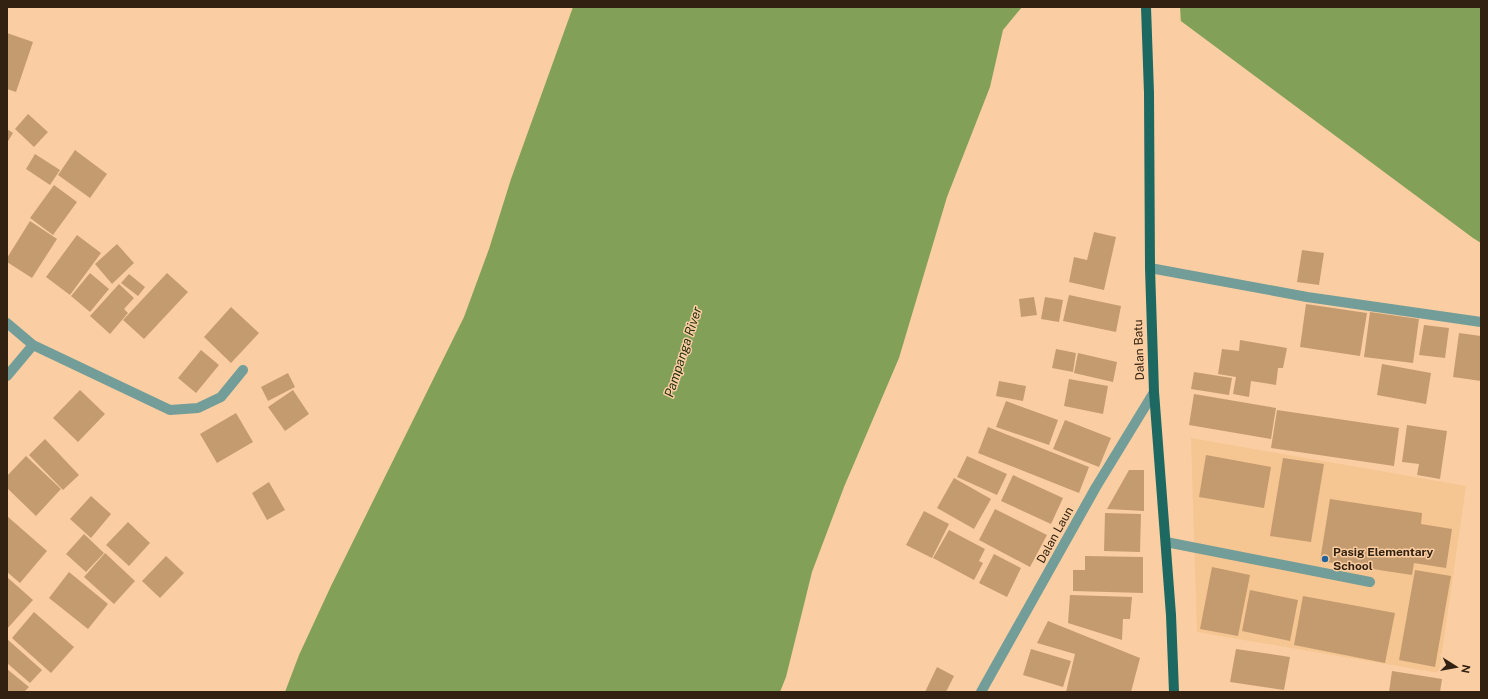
<svg xmlns="http://www.w3.org/2000/svg" width="1488" height="699" font-family="'Public Sans',sans-serif">
	<style>
		.built { fill: #f5c592 }
		.water { fill: #82a057 }
		.pier { fill: #facea2 }
		.building { fill: #c49b6f }
		.lines { fill: none; stroke-linecap: round; stroke-linejoin: round }
		.minor { stroke: #729d98; stroke-width: 10 }
		.major { stroke: #1e6862; stroke-width: 10 }
		.poi-dot { fill: #216398; stroke: #facea2; stroke-width: 1.5 }
		.labels { text-anchor: middle; dominant-baseline: central; stroke-width: 3; stroke-linejoin: round; paint-order: stroke }
		.street-label { font-size: 12px; fill: #322110; stroke: #facea2 }
		.poi-label { font-size: 12px; font-weight: bold; fill: #322110; stroke: #facea2; text-anchor: start }
		.water-label { font-size: 13px; font-style: italic; fill: #222e0e; stroke: #facea2 }
	</style>
	<rect width="100%" height="100%" fill="#facea2"/>
	<path class="built" d="M1191,438L1466,486L1439,673L1197,632Z"/>
	<path class="water" d="M573,7H1022L1003,30L990,87L947,197L899,358L844,487L812,572L786,677L780,692H285L299,655L331,586L464,317L489,249L511,179Z
		M1162,7H1481V243L1473,238Z"/>
	<path class="pier" d="M1160,7H1180L1181,24L1160,9Z"/>
	<path class="building" d="M7,33L33,42L16,92L7,89Z
		M28,114L48,132L34,147L15,129Z
		M7,129L13,133L7,143Z
		M75,150L107,174L90,198L58,175Z
		M35,154L60,170L50,185L26,169Z
		M54,185L77,202L53,235L30,218Z
		M30,221L57,239L32,278L7,262V258Z
		M1094,232L1116,237L1104,290L1069,282L1074,257L1087,260Z
		M77,235L101,253L70,295L46,277Z
		M117,244L134,263L112,284L95,264Z
		M1302,250L1324,253L1319,285L1297,282Z
		M90,273L109,289L90,312L71,296Z
		M167,273L188,292L144,339L123,320Z
		M129,274L145,287L138,296L121,283Z
		M119,284L134,298L124,309L128,313L110,334L90,316Z
		M1069,295L1121,306L1116,332L1063,321Z
		M1034,297L1037,315L1021,317L1019,299Z
		M1045,297L1063,300L1059,322L1041,319Z
		M1306,304L1367,313L1360,356L1300,347Z
		M231,307L259,333L231,363L204,337Z
		M1370,312L1419,319L1413,363L1364,357Z
		M1424,325L1449,328L1445,358L1419,355Z
		M1459,333L1481,336V381L1453,377Z
		M1240,340L1287,348L1283,368H1278L1276,385L1251,381L1249,397L1233,394L1236,377L1218,374L1222,349L1239,351Z
		M1056,349L1076,353L1073,372L1052,368Z
		M201,350L219,365L196,393L178,378Z
		M1078,353L1117,362L1113,382L1074,373Z
		M1382,364L1431,373L1426,404L1377,395Z
		M1194,372L1232,378L1229,395L1191,389Z
		M288,373L295,387L268,401L261,387Z
		M1069,379L1108,386L1103,414L1064,406Z
		M999,381L1026,386L1023,401L996,396Z
		M80,390L105,414L78,442L53,418Z
		M293,390L309,414L285,431L268,407Z
		M1194,394L1276,408L1271,439L1189,425Z
		M1006,401L1058,420L1049,445L996,427Z
		M1277,410L1399,428L1394,466L1271,448Z
		M236,413L253,442L217,463L200,434Z
		M1065,420L1111,438L1099,467L1053,449Z
		M1407,425L1447,431L1440,479L1417,475L1419,464L1402,462Z
		M988,427L1089,467L1079,493L978,453Z
		M45,439L79,475L63,490L29,455Z
		M1206,455L1271,467L1264,508L1199,497Z
		M26,456L61,489L36,516L7,488V476Z
		M967,456L1007,474L997,495L957,477Z
		M1283,458L1324,464L1311,542L1270,536Z
		M1129,470H1144V511L1107,509Z
		M1013,475L1063,498L1051,524L1001,501Z
		M954,478L991,499L974,529L937,508Z
		M269,482L285,510L267,520L252,493Z
		M91,496L111,514L91,538L70,519Z
		M1330,499L1422,513L1421,524L1452,529L1446,568L1414,563L1412,575L1320,561Z
		M995,509L1047,535L1030,567L979,540Z
		M924,511L949,524L932,558L906,545Z
		M1105,513L1141,514L1140,552L1104,551Z
		M7,516L47,551L20,583L7,572Z
		M128,522L150,543L129,566L106,545Z
		M949,530L985,549L979,561L983,563L974,580L933,558Z
		M84,534L104,553L86,572L66,554Z
		M105,553L135,581L114,604L84,577Z
		M994,554L1021,568L1007,597L979,583Z
		M166,556L184,573L160,598L142,581Z
		M1085,556L1143,557V593L1073,591V570H1085Z
		M1212,567L1250,575L1238,636L1200,629Z
		M1415,570L1451,576L1435,667L1399,660Z
		M69,572L108,604L88,629L49,598Z
		M7,577L33,600L7,629Z
		M1250,590L1298,600L1290,641L1242,631Z
		M1070,595L1132,597L1130,619H1123L1122,640L1068,623Z
		M1303,596L1395,613L1385,663L1294,645Z
		M34,612L74,647L51,673L12,638Z
		M1048,621L1140,658L1131,692H1066L1075,654L1037,643Z
		M7,639L42,670L30,683L7,663Z
		M1031,649L1071,661L1063,687L1023,675Z
		M1236,649L1290,657L1284,690L1230,682Z
		M937,667L954,676L946,692H925Z
		M7,669L29,687L24,692H7Z
		M1392,671L1442,679L1440,692H1389Z"/>
	<g class="lines">
		<path class="minor" d="M1150,268L1307,297L1481,322
			M7,323L33,345L170,410L198,408L221,397L243,370
			M7,376L33,345
			M1166,542L1370,582
			M981,692L1096,487L1154,392"/>
		<path class="major" d="M1146,7L1149,93L1150,268L1154,392L1171,615L1174,692"/>
	</g>
	<circle class="poi-dot" cx="1325" cy="559" r="4"/>
	<g class="labels">
		<g class="street-label">
			<text transform="translate(1139 350) rotate(-92)">Dalan Batu</text>
			<text transform="translate(1055 535) rotate(-61)">Dalan Laun</text>
		</g>
		<g class="poi-label">
			<text x="1333" y="552">Pasig Elementary<tspan x="1333" dy="14">School</tspan></text>
		</g>
		<g class="water-label">
			<text transform="translate(683 352) rotate(-72)">Pampanga River</text>
		</g>
	</g>
	<rect width="1488" height="699" fill="none" stroke="#322110" stroke-width="16"/>
	<g transform="translate(1456 667) rotate(101)" stroke="#facea2" stroke-width="3" paint-order="stroke">
	<path d="M0-3L7 15L0 10L-7 15Z" fill="#322110"/>
	<text y="-6" font-size="11" font-weight="bold" text-anchor="middle" fill="#322110">N</text>
	</g>
</svg>
